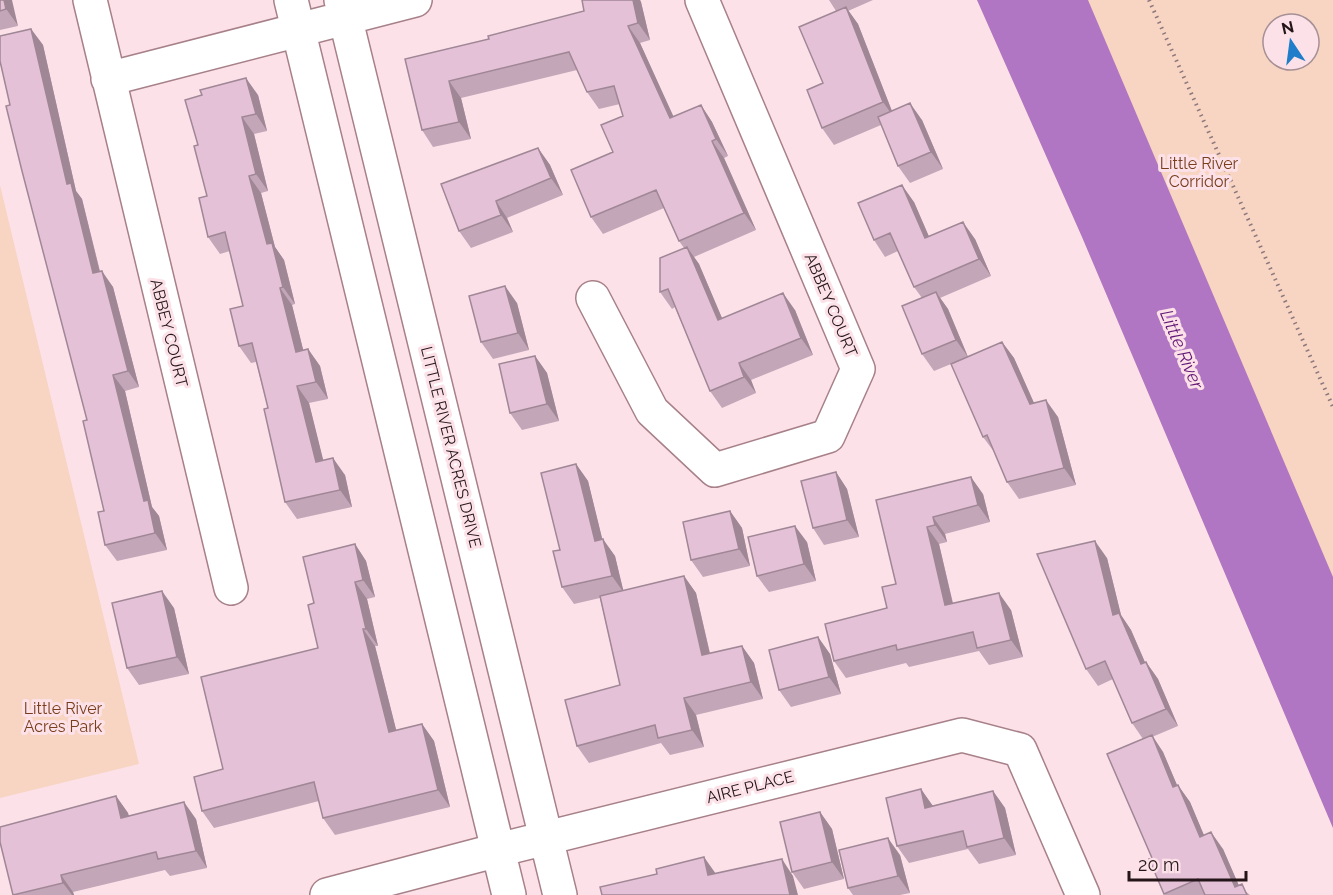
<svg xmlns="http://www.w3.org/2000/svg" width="1333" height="895" font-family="Raleway,sans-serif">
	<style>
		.green { fill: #f8d4c2; fill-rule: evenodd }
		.water { fill: #b076c3 }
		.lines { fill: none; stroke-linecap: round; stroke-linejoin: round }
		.minor-casing { stroke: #a78089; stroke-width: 36 }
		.path { stroke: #8c787c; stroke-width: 4; stroke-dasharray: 1.5 4.5; stroke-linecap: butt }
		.minor { stroke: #fff; stroke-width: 33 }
		.wall { fill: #c4a6b9 }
		.shaded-wall { fill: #a08796 }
		.building { fill: #e4c1d7; stroke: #a08796; stroke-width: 1.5 }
		.labels { text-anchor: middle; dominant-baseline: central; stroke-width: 6; stroke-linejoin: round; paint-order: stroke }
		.park-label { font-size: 16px; fill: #783d1b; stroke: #fce2e8 }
		.street-label { font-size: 16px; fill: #231518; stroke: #fce2e8 }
		.water-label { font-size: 18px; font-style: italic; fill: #611777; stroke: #fce2e8 }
	</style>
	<rect width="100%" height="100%" fill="#fce2e8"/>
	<path class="green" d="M977,0H1333V828L1082,237ZM1273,24H1309V60H1273Z
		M0,185L139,764L0,798Z"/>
	<path class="water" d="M977,0H1088L1333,577V828L1082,237Z"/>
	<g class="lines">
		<g class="minor-casing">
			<path id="minor" d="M90,0L231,588
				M291,0L509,895
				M341,0L560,895
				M108,79L415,0
				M593,298L652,411L715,470L828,436L858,369L702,0
				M327,895L498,850L962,735L1020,750L1083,895"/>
		</g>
		<path class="path" d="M1149,0L1333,407"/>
		<use href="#minor" class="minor"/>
	</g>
	<path class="wall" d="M0,0L18,26L0,30Z
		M582,0H640L641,2L650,40L640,43L673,117L701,105L712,122L728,156L724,158L756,230L694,257L699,264L722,318L795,310L813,355L751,380L756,393L722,408L710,391L675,307L672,309L660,292L684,248L679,241L664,208L603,234L591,217L613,152L623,116L620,104L599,109L587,92L577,70L461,98L471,139L433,147L422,130L405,59L489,39L584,11Z
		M829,0H873L848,11L858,24L892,111L922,120L943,169L910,183L898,166L881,125L834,145L822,128L836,11Z
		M31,29L43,45L76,191L82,199L100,271L113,287L139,387L125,391L152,507L159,516L167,550L117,561L105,545L104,511L87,420L10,105Z
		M258,95L267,131L254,134L268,191L261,193L275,247L284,260L295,304L292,305L303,350L308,349L320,366L328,399L309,403L323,461L345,475L352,507L297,519L285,502L268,408L256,362L251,363L239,346L243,306L230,251L220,254L208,237L207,196L198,145Z
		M538,148L550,165L563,195L507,218L513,232L471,248L459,231Z
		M914,202L929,237L975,239L991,276L940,298L948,309L968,357L1002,342L1014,358L1034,403L1058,417L1076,485L1019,499L1007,482L995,453L983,437L951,364L934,371L922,354V298L914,287L898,251L885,257L874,240Z
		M517,303L529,350L493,359L481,342Z
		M535,356L547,373L559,421L522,430L510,413Z
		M576,464L588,481L602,539L615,556L623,591L684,576L696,593L710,653L742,646L754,663L763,699L696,715L704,747L670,755L661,743L589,763L577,746L620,685L600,598L574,604L562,587L560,550Z
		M836,472L847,489L859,537L824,545L813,528Z
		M983,494L990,522L945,534L947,542L939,544L953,603L1011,610L1023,657L989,665L979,651L909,667L906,663L846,678L834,661L887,608L896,584L876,500Z
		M730,511L742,528L750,566L703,577L691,560Z
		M807,542L816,581L769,592L757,576Z
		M355,544L366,561L375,597L367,599L378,646H375L396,730L422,724L434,741L450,807L335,835L323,818L319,801L214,828L202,811L223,769L318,648L314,603Z
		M1107,558L1121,615L1131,630L1145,662H1146L1158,679L1178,726L1152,737L1163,752L1177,785L1190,802L1204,836L1223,849L1239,886L1250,895H1165L1149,859L1152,858L1143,739L1132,723L1113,679L1098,686L1086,669Z
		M174,608L189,674L139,685L127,668Z
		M818,637L830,654L841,694L791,707L779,690Z
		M921,789L932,806L993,791L1005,808L1016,855L979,864L968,849L909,863L897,846Z
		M116,796L128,813L129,816L196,819L207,868L170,876L165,870L73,892L74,895H13Z
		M820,812L832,829L844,879L804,889L792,872Z
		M900,855L910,893L900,895H853L848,888Z"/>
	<path class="shaded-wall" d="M4,0H12L18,26L6,9Z
		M633,0H640L641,2L650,40L638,23Z
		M846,7L858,24L895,119L883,102Z
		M628,26L640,43L682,135L670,118Z
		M31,29L43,45L76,191L82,199L104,289L93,273L67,184Z
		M246,78L258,95L267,131L256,114Z
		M449,81L461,98L471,139L459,122Z
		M910,103L922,120L943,169L931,152Z
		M701,105L712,122L728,156L716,139Z
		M242,117L254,134L268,191L256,174Z
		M712,141L724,158L756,230L744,213Z
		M538,148L550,165L563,195L551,178Z
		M249,176L261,193L275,247L284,260L295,304L283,287L267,244Z
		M902,185L914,202L937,255L925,238Z
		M496,201L507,218L513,232L501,215Z
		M963,222L975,239L991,276L979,259Z
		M687,247L699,264L730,337L718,320Z
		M102,271L113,287L139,387L128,371Z
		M505,286L517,303L529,350L518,333Z
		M280,288L292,305L308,369L296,352Z
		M936,292L948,309L968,357L956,340Z
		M783,293L795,310L813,355L801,338Z
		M1002,342L1014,358L1042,421L1030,404Z
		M308,349L320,366L328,399L316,382Z
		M535,356L547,373L559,421L547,404Z
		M739,363L751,380L756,393L744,377Z
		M113,375L125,391L152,507L159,516L167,550L155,533L144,501Z
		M297,386L309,403L328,479L316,462Z
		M1046,400L1058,417L1076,485L1064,468Z
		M333,458L345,475L352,507L340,490Z
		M576,464L588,481L607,558L595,541Z
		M836,472L847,489L859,537L847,520Z
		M971,477L983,494L990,522L978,505Z
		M730,511L742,528L750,566L739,549Z
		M933,517L945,534L947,542L935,525Z
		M795,526L807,542L816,581L804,564Z
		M927,527L939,544L957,622L945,605Z
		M603,539L615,556L624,593L612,576Z
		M1095,541L1107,558L1121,615L1131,630L1153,681L1141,664L1113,615Z
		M355,544L366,561L375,597L363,580Z
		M684,576L696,593L714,672L702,655Z
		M355,582L367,599L378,646L366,629Z
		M162,591L174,608L189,674L177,657Z
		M999,593L1011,610L1023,657L1011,640Z
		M363,629L375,646L401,749L389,732Z
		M818,637L830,654L841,694L829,677Z
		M742,646L754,663L763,699L751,682Z
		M1146,662L1158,679L1178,726L1166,709Z
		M684,698L696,715L704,747L692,730Z
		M422,724L434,741L450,807L438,790Z
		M1152,735L1163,752L1185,804L1173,787Z
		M1178,785L1190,802L1212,854L1200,837Z
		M921,789L933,806L925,808Z
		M993,791L1005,808L1016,855L1004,838Z
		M116,796L128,813L133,835L121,818Z
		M184,802L196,819L207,868L196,851Z
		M820,812L832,829L844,879L832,862Z
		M1211,832L1223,849L1243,895L1235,887Z
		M888,838L900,855L910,893L898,876Z
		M704,857L716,874L708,875Z
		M782,859L793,876L798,895H790Z
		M61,875L73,892L74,895H72L63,883Z"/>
	<path class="building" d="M0,0H4L6,9L0,11Z
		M582,0H633L638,23L628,26L670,118L701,105L716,139L712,141L744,213L679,241L656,190L591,217L571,170L613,152L601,125L623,116L614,86L587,92L569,52L449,81L459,122L422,130L405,59L489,39L488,36L584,11Z
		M846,7L883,102L822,128L807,90L823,83L799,27Z
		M31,29L67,184L71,183L93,273L102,271L128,371L113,375L144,501L148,500L155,533L105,545L98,512L104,511L83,421L87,420L22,171L6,106L10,105L0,61V36Z
		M246,78L256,114L242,117L256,174L249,176L267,244L272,243L283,287L280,288L296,352L308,349L316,382L297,386L316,462L333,458L340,490L285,502L264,409L268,408L252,343L239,346L230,309L243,306L225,232L208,237L199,198L207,196L194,146L198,145L185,100L202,95L200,90Z
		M910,103L931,152L898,166L878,117Z
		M538,148L551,178L496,201L501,215L459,231L441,184Z
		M902,185L925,238L963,222L979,259L914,287L890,233L874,240L858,203Z
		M687,247L718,320L783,293L801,338L739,363L744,377L710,391L668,289L660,292V258Z
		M505,286L518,333L481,342L469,296Z
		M936,292L956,340L922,354L902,306Z
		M1002,342L1030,404L1046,400L1064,468L1007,482L987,435L983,437L951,364Z
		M535,356L547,404L510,413L499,364Z
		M576,464L595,541L603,539L612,576L562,587L553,551L560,550L541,473Z
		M836,472L847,520L813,528L801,481Z
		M971,477L978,505L933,517L935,525L927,527L945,605L999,593L1011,640L977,648L973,632L897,650L896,645L834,661L825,624L887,608L882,587L896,584L876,500Z
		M730,511L739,549L691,560L683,522Z
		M795,526L804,564L757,576L748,537Z
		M1095,541L1113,615L1119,613L1141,664L1146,662L1166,709L1132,723L1105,661L1086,669L1037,554Z
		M355,544L363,580L355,582L366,629H363L389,732L422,724L438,790L323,818L314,782L202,811L194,777L223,769L201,677L318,648L308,605L314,603L303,557Z
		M684,576L702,655L742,646L751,682L684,698L692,730L658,738L655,725L577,746L565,700L620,685L600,596Z
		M162,591L177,657L127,668L112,603Z
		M818,637L829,677L779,690L769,650Z
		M1152,735L1173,787L1178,785L1200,837L1211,832L1235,887L1242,884L1247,895H1205L1198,879L1164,894L1149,859L1152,858L1107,754Z
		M921,789L925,808L993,791L1004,838L967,847L963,831L897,846L886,798Z
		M116,796L121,818L184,802L196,851L158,859L156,852L61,875L63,883L13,895L0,842V827Z
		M820,812L832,862L792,872L780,822Z
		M888,838L898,876L848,888L839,850Z
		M704,857L708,875L782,859L790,895H602L600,887L657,874L656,869Z"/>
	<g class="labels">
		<g class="park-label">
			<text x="1199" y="163">Little River<tspan x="1199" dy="18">Corridor</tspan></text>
			<text x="63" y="708">Little River<tspan x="63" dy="18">Acres Park</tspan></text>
		</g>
		<g class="street-label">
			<text transform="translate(831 305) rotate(67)">ABBEY COURT</text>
			<text transform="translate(169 333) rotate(76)">ABBEY COURT</text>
			<text transform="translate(451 447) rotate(76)">LITTLE RIVER ACRES DRIVE</text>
			<text transform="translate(750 787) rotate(-14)">AIRE PLACE</text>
		</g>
		<g class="water-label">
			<text transform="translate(1182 349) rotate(67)">Little River</text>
		</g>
	</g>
	<g transform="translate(1291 42) rotate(347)"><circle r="28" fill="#fce2e8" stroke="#a59095" stroke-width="1.5"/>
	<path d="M0-4.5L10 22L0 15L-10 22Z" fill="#1f7dc9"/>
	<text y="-9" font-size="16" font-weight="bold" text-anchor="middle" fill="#231518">N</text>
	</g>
	<path d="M1129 871v9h117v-9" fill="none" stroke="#231518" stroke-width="3"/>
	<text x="1138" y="871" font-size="18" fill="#231518" stroke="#fce2e8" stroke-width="4.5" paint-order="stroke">20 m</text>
</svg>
